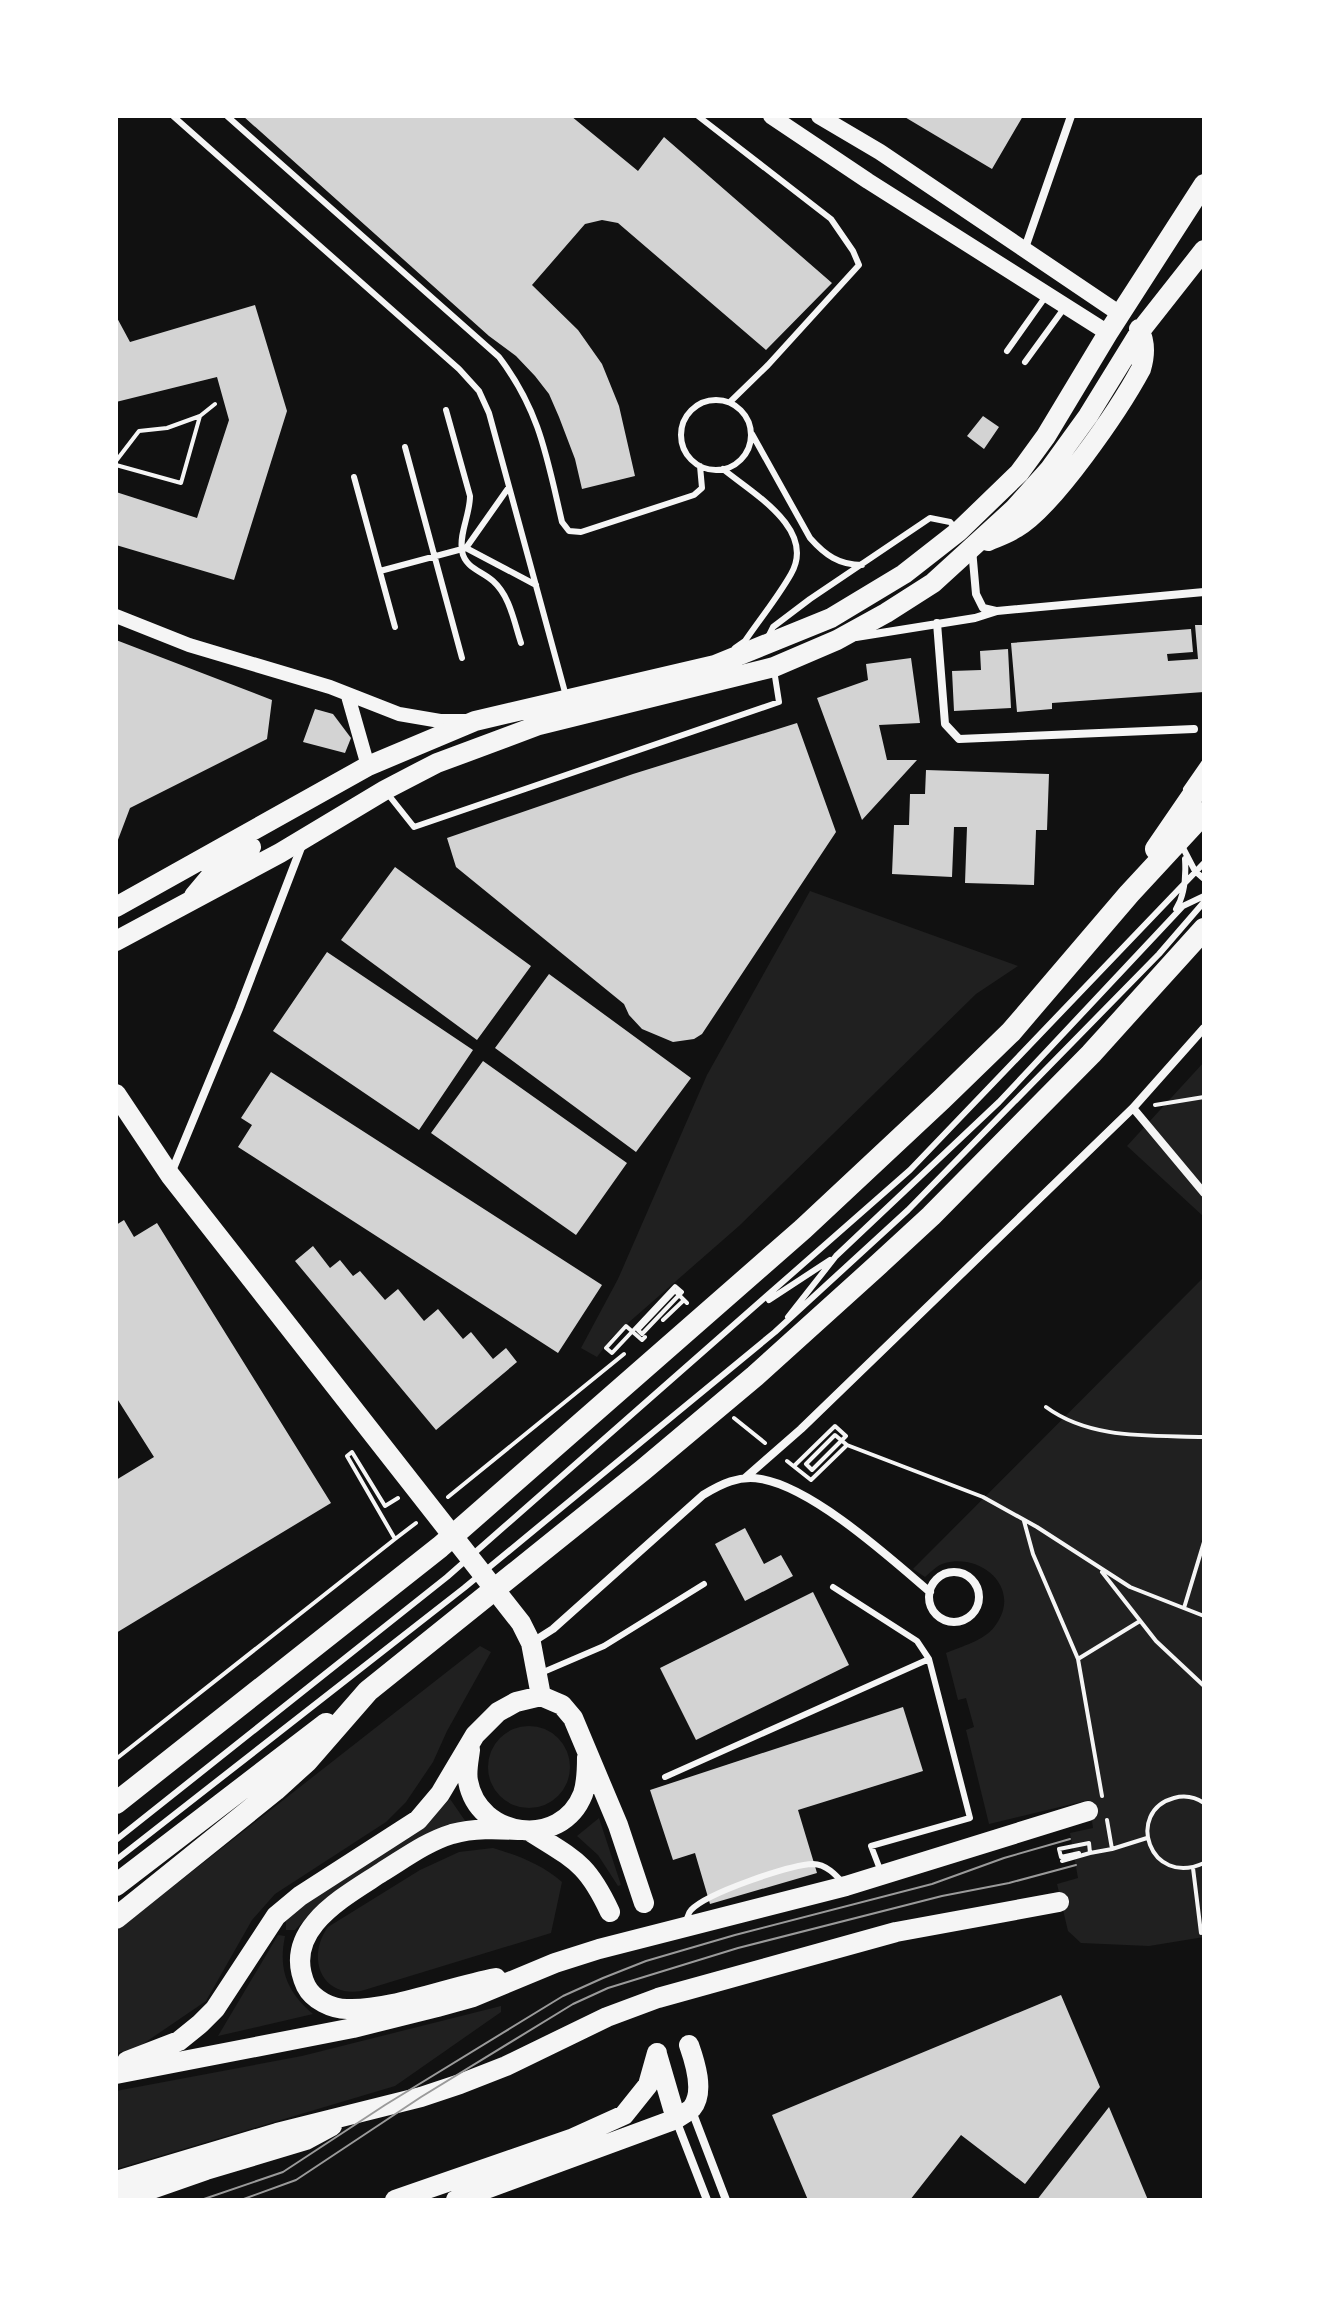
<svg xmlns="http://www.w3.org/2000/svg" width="1320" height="2316" font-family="Arial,sans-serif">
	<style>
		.green { fill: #202020 }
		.building { fill: #d3d3d3 }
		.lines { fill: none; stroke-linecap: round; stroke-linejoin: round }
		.path { stroke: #f5f5f5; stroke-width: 4 }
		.service { stroke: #f5f5f5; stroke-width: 6 }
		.minor { stroke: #f5f5f5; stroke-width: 8 }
		.tertiary { stroke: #f5f5f5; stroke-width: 14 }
		.secondary { stroke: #f5f5f5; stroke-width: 16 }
		.primary { stroke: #f5f5f5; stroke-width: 20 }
		.trunk { stroke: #f5f5f5; stroke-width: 22 }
		.tram { stroke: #9a9a9a; stroke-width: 2 }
	</style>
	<rect width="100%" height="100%" fill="#111"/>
	<path class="green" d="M810,891L1018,966L976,994L739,1226L612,1337L597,1357L581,1348L618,1279L707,1075Z
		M1204,1062V1217L1127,1146Z
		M1204,1277V1937L1149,1946L1081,1943L1068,1931L1057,1884L1078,1878L1070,1833L1093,1828L1089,1800L989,1824L966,1730L974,1727L966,1698L958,1700L946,1653C962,1646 984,1641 995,1626C1023,1589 982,1553 945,1563C937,1565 931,1572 925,1577L913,1569Z
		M480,1646L491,1652L447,1731L433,1762L406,1802L386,1822L275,1894L252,1920L206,2001L137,2048L116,2053V1931Z
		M488 1767a41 41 0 1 1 82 0a41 41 0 1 1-82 0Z
		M450,1799L466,1822L319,1905L295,1930H286V1921L302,1905L436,1813Z
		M599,1818L621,1885L618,1886L598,1855L577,1836Z
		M493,1848C519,1856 541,1864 562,1882L551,1933L361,1991C321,1998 306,1957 328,1927L420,1870L459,1852Z
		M278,1935L285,1936C278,1970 287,1992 313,2014L218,2036Z
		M501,2006V2012L395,2086L116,2169V2091L302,2056Z"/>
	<path class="building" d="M243,116H571L638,171L664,137L832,283L766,350L618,223L602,220L585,224L532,285L578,330L602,364L619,406L635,476L582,489L575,459L559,417L549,394L535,376L516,356L489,336Z
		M903,116H1023L992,169Z
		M255,305L287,411L234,580L116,545V492L197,518L229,420L217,377L116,402V316L130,342Z
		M983,416L999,427L984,449L967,436Z
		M1195,625H1204V692L1052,703V709L1017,712L1011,643L1191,629L1193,652L1167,654L1168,661L1198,659Z
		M116,640L272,700L267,739L130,808L116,845Z
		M1008,649L1011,708L954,711L952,671L981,670L980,651Z
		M911,658L920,723L879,725L887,760H917L862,820L817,698L868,680L866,664Z
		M315,709L333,714L351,738L345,753L303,742Z
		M797,723L836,832L702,1034L694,1039L673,1042L642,1029L629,1015L624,1004L456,867L447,838L633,774Z
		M926,770L1049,774L1047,830H1036L1034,885L965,883L967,827H954L952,877L892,874L894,825H909L910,794H925Z
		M395,867L531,966L477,1040L341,940Z
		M327,952L473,1050L419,1130L273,1031Z
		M549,974L691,1078L636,1152L495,1048Z
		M483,1061L627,1163L576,1235L431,1133Z
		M271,1072L602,1285L558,1353L238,1147L252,1125L241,1118Z
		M124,1220L134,1237L157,1223L331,1503L116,1633V1480L154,1457L116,1397V1225Z
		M313,1246L330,1268L340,1260L353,1276L360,1271L385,1300L398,1289L424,1321L438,1309L463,1339L471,1332L493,1359L506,1348L517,1362L436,1430L295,1261Z
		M745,1528L764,1564L781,1555L793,1576L745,1601L715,1544Z
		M813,1592L849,1665L696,1740L660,1668Z
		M903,1707L923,1771L798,1810L817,1873L710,1904L695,1853L673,1860L650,1790Z
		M1061,1995L1100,2087L1025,2184L961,2135L910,2200H808L772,2115Z
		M1109,2107L1148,2200H1037L1040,2196Z"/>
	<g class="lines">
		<path class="path" d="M116,461L139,431L167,428L200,416
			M116,465L181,483L200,416L215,404
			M1155,1105L1204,1097
			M663,1320L684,1300
			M645,1337L642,1340L626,1326L606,1348L612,1353L675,1286L682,1292L642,1334L638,1330L675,1291L687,1303
			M1046,1407C1091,1440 1150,1435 1204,1437
			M734,1418L765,1443
			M787,1461L811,1480L846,1446
			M794,1466L835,1426L846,1436L812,1470L806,1464L835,1435L847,1445L983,1497L1037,1527L1130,1587L1204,1616
			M448,1497L624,1354
			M398,1498L385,1506L352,1452L347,1456L395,1539L416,1523
			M1024,1521L1033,1554L1078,1659L1102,1796
			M1102,1572L1156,1641L1204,1686
			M1184,1608L1204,1542
			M1078,1659L1140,1621
			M116,1759L395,1539
			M1204,1803C1195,1797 1185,1795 1174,1798C1125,1811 1149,1888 1204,1863
			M1107,1820L1112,1849
			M1079,1853L1061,1857L1059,1849L1089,1843L1090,1853L1112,1849L1147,1838
			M1062,1861L1090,1853
			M1193,1868L1201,1933"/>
		<path class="service" d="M173,116L459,369L479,391L489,413L566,696
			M227,116L499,357C540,411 547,458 562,522L569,531L581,532L694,495L702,488L700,466
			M698,116L831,219L853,251L859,265L768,365L730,402
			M1007,351L1046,296
			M1025,362L1065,307
			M681 435a35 35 0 1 1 70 0a35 35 0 1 1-70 0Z
			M446,410L470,496C470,515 459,533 462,551C465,568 482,571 493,581C510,596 514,622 521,643
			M752,434L810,538C825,555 839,565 862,565
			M405,447L462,658
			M723,469C752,493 817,529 791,574C778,597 760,619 745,641L735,648
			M354,477L395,627
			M466,548L536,585
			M380,571L466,548L509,487
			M768,637L773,627L810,599L930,518L950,522L956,529
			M1186,789L1204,763
			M387,793L414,827L779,702L774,670
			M1182,846L1195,871L1204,879
			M1176,909C1185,895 1186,875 1185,859
			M769,1300L830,1260
			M788,1317L836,1256L999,1102L1183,906L1204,896
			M833,1587L917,1641L929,1659L970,1818L871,1846L881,1872
			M541,1673L604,1646L704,1584
			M665,1777L929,1659
			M116,1840L447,1577L910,1170L1204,863
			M116,1860L464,1588L775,1332L908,1210L1159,954L1204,902
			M686,1921C688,1917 688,1913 691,1910C707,1893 789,1865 813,1864C826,1864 836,1875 844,1884"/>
		<path class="minor" d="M1025,248L1071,116
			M972,549L976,594L983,608L996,611
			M937,623L945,724L959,739L1194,729
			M856,637L975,618L997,611L1204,592
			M1133,1108L1204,1193
			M172,1171L239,1009L302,845
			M745,1478L801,1429L1133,1108L1204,1028
			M929 1597a25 25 0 1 1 50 0a25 25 0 1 1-50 0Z
			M531,1643L553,1629L703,1495C721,1484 739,1475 761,1479C813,1488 889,1557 930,1592
			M692,2111L726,2200
			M676,2120L707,2200"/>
		<path class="tertiary" d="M116,616L189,645L330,687L399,714L440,721H467
			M348,696L368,766"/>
		<path class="secondary" d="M771,116L868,181L1108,333
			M819,116L880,152L1120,314"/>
		<path class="primary" d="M988,541C997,537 1007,534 1016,528C1053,507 1120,408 1141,369C1145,356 1145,341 1139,329
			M194,896L215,871L251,847
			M116,907L368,766L475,721L715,665L831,618L904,574L959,531L1019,473L1046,436L1108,333L1204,184
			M116,941L280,853L385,790L437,763L539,725L774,667L837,640L886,613L933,583L1014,509L1049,470L1088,416L1141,330L1204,250
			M116,1094L170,1175L521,1623L531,1643L541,1696
			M470,1750C469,1759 466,1771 468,1781C478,1838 561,1850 583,1794C587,1782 587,1769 587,1757
			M531,1832C575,1860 587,1863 610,1912
			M496,1978C451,1986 390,2011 347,2009C332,2009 313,2000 306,1986C280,1930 344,1897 382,1872C405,1858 426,1842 452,1834C474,1828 496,1829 518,1830
			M657,2054L676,2119
			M127,2061L179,2041L200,2024L215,2009L276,1916L300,1896L418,1820L440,1794L475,1735L498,1712L516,1702L541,1696L562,1705L573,1718L618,1825L644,1903
			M116,2074L353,2028L437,2007L473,1997L555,1963L599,1949L846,1886L1088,1811
			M116,2181L277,2133L421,2097L460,2084L506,2066L607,2017L658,1998L896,1932L1059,1902
			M120,2200L206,2170L306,2140L332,2126
			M395,2200L571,2139L624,2115L648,2085L657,2053
			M456,2200L676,2119C680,2116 688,2112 692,2108C705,2092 695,2062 689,2045"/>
		<path class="trunk" d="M1156,849L1204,779
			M116,1803L440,1547L803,1229L942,1099L1011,1032L1129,894L1204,813
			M116,1885L326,1724
			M116,1918L275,1790L307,1761L368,1691L643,1470L755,1376L879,1264L931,1216L1091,1054L1204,929"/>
		<path class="tram" d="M201,2200L283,2172L385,2105L563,1996L603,1978L646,1961L735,1935L932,1884L1004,1858L1070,1839
			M241,2200L296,2180L421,2097L573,2004L608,1988L738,1948L942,1896L1009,1883L1076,1865"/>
	</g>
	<rect width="1320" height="2316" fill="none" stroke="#ffffff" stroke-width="236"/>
</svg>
